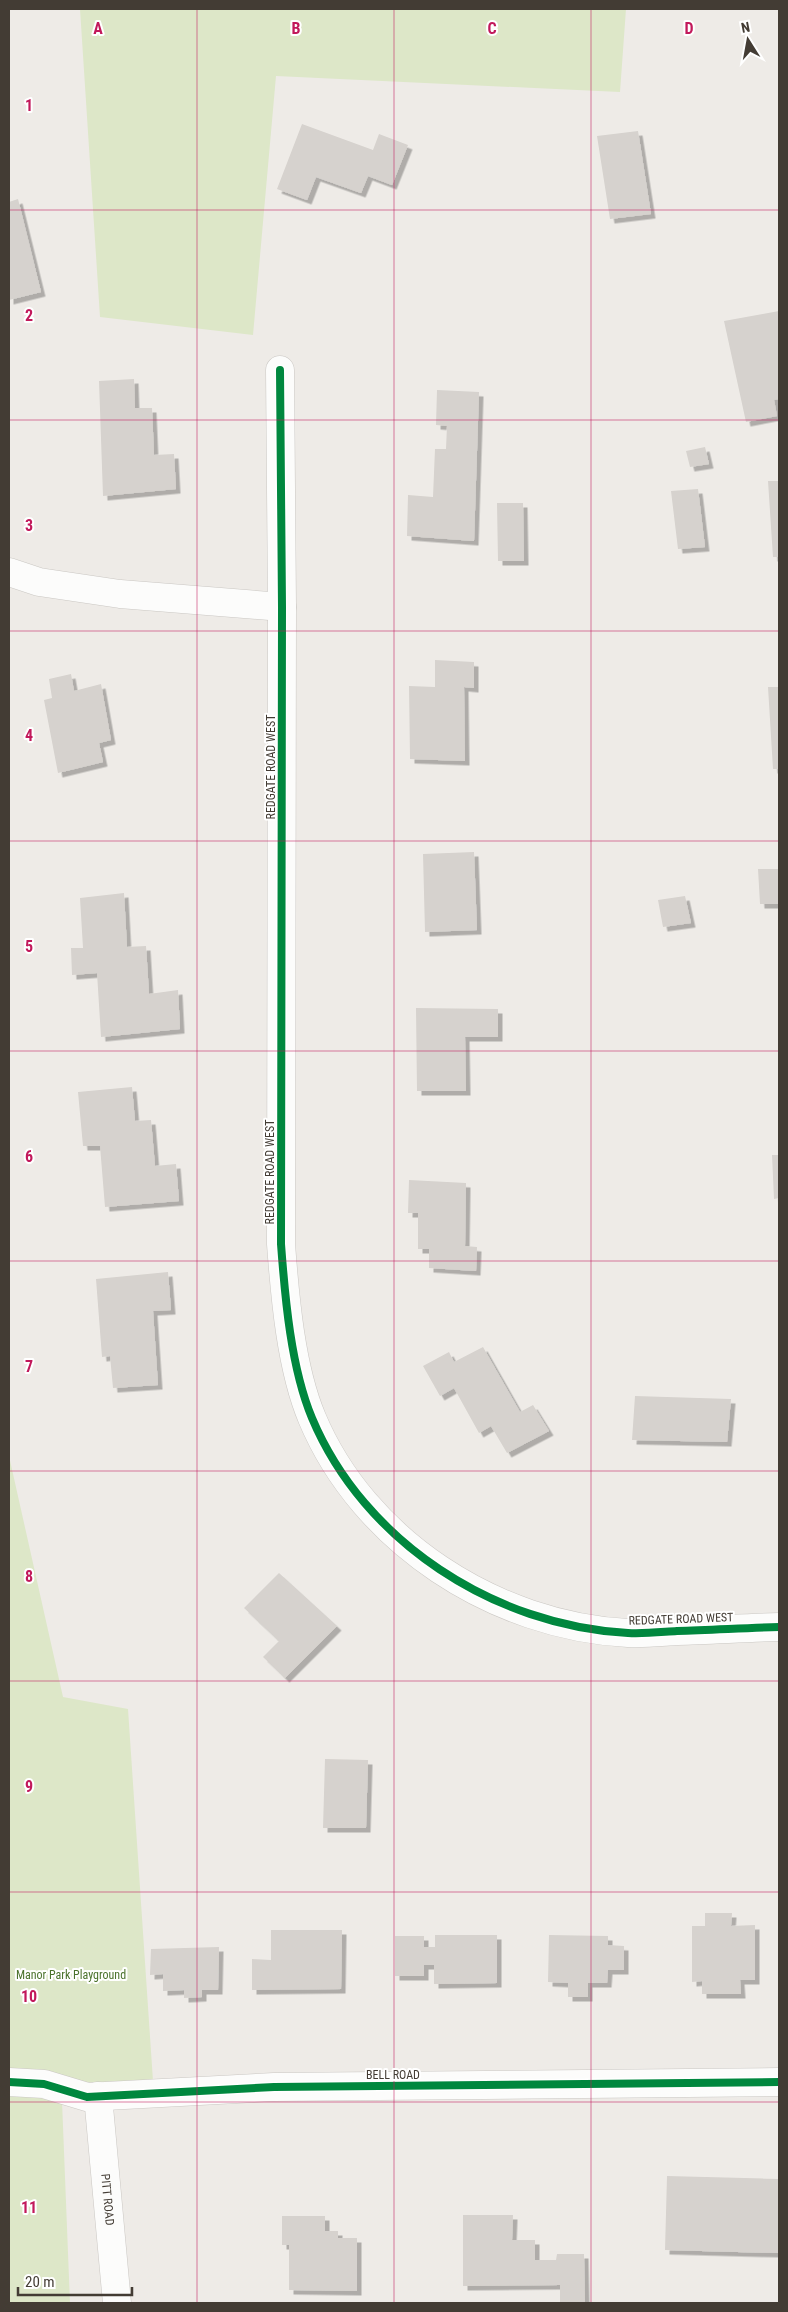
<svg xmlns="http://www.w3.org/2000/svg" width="788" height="2312" font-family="'Roboto Condensed',sans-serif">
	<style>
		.green { fill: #dde7c8 }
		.building { fill: #d6d2ce; filter: url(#shadow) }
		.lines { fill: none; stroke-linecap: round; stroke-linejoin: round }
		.minor-casing { stroke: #cac7c3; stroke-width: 29 }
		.minor { stroke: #fcfcfb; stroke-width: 28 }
		.cycleway-casing { stroke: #fff; stroke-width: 11 }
		.cycleway { stroke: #00873e; stroke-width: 8 }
		.grid { fill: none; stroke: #c2185b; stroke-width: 1; stroke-opacity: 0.55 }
		.labels { text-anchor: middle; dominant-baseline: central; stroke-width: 4; stroke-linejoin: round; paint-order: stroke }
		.street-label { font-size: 12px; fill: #433c34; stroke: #fff }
		.park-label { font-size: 12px; fill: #4a722b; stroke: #fff }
		.grid-label { font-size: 16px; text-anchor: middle; font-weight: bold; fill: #c2185b; stroke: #fff; stroke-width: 4; stroke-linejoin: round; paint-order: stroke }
	</style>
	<defs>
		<filter id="shadow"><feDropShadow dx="4.5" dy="4.5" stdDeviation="0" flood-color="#0004"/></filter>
	</defs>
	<rect width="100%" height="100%" fill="#eeebe7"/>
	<path class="green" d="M80,9H626L620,92L276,76L253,335L100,317Z
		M9,1456L63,1697L128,1709L154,2096L62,2101L70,2303H9Z"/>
	<path class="building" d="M302,124L373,150L379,134L408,145L392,185L368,176L361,193L316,177L307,200L277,189Z
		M638,131L651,214L610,219L597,136Z
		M18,199L41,292L9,300V202Z
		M779,311V399L774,400L777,416L746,422L724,321Z
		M134,379L135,408H152L154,455L174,454L176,489L103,496L99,381Z
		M437,390L479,392L474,541L407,536L408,495L433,497L435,449H446L447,426L436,425Z
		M705,447L709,464L690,467L686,451Z
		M768,481H779V557H773Z
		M698,489L705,547L678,549L671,491Z
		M497,503H523L524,561H498Z
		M435,660L474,662V688L464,687L465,761L410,759L409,686L435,687Z
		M71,674L74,691L101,684L111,740L99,743L103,762L58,773L44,700L52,698L49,679Z
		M768,687H779V769H773Z
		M474,852L477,930L425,932L423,854Z
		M758,869H779V904H760Z
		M124,893L127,947L146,946L149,994L178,990L180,1029L101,1037L97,973L72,975L71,948H83L80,898Z
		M685,896L691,923L663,927L658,900Z
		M416,1008L498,1009V1037H465L466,1091H417Z
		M132,1087L135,1121L151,1120L155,1166L176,1164L179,1201L105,1207L100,1146H83L78,1092Z
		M772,1155H779V1198L774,1199Z
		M409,1180L466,1183L465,1246L477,1247L476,1271L429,1268V1249H418V1213H408Z
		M168,1272L171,1310L153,1311L158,1385L113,1388L110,1356L102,1357L96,1279Z
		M483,1347L520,1412L533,1405L549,1431L507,1453L491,1426L479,1433L454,1388L440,1396L423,1366L449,1352L454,1362Z
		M635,1396L731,1399L727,1442L632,1440Z
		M279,1573L337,1626L285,1678L263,1657L279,1641L244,1608Z
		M325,1759L368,1760L366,1828H323Z
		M705,1913H732L731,1926L755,1925V1980H740L741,1994H702V1981L692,1982V1926H705Z
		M271,1930H342L341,1989L252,1990V1959L271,1960Z
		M435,1935H497V1983L434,1984V1965H424V1976H395V1936H424V1947H435Z
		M549,1935L608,1936V1945L624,1946V1970H608L607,1983H588V1997H568V1983L548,1982Z
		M219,1947L218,1990H202V1997L184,1998V1990L163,1991V1974L150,1975L151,1949Z
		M667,2176L779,2179L778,2253L665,2250Z
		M463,2215H513L512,2240H535V2260H556L557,2254H584L585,2303H560V2285L463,2286Z
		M282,2216H325V2231H338V2238H357V2291L289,2290V2245H282Z"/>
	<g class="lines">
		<g class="minor-casing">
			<g id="minor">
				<path d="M280,370L282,607L281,1244C285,1298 291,1368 312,1418C364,1542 495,1626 628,1633C644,1634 661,1632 677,1631C711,1630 745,1628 779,1627"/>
				<path d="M9,572L39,582L120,594L282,607"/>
				<path d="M9,2082L44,2084L87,2097L274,2087L779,2082"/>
				<path id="s1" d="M98,2096L117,2303"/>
			</g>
		</g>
		<use href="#minor" class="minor"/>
		<g class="cycleway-casing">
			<path id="cycleway" d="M280,370L282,607L281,1244C285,1298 291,1368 312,1418C364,1542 495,1626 628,1633C644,1634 661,1632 677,1631C711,1630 745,1628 779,1627
				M9,2082L44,2084L87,2097L274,2087L779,2082"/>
		</g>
		<use href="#cycleway" class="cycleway"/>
	</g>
	<path class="grid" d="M197,9V2303M394,9V2303M591,9V2303M9,210H779M9,420H779M9,631H779M9,841H779M9,1051H779M9,1261H779M9,1471H779M9,1681H779M9,1892H779M9,2102H779"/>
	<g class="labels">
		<g class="street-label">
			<text transform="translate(271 767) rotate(-90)">REDGATE ROAD WEST</text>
			<text transform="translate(270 1172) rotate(-90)">REDGATE ROAD WEST</text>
			<text transform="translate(681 1619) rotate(-2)">REDGATE ROAD WEST</text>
			<text x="393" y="2075">BELL ROAD</text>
			<text stroke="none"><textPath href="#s1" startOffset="104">PITT ROAD</textPath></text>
		</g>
		<g class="park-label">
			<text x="71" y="1975">Manor Park Playground</text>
		</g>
	</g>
	<g class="grid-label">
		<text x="98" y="34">A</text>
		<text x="296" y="34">B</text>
		<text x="492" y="34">C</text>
		<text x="689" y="34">D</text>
		<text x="29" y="111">1</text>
		<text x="29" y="321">2</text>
		<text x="29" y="531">3</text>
		<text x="29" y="741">4</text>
		<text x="29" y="952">5</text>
		<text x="29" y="1162">6</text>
		<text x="29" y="1372">7</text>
		<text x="29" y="1582">8</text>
		<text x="29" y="1792">9</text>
		<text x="29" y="2002">10</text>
		<text x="29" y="2213">11</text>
	</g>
	<rect width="788" height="2312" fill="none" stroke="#433c34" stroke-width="20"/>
	<g transform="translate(748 40) rotate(349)" stroke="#ffffff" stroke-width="4" paint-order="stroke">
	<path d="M0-4L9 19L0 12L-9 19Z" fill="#433c34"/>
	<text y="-8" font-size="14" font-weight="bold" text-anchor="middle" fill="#433c34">N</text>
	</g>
	<path d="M18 2287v8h114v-8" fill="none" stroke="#433c34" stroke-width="2.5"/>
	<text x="25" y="2287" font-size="15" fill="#433c34" stroke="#ffffff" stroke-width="4" paint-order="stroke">20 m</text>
</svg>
